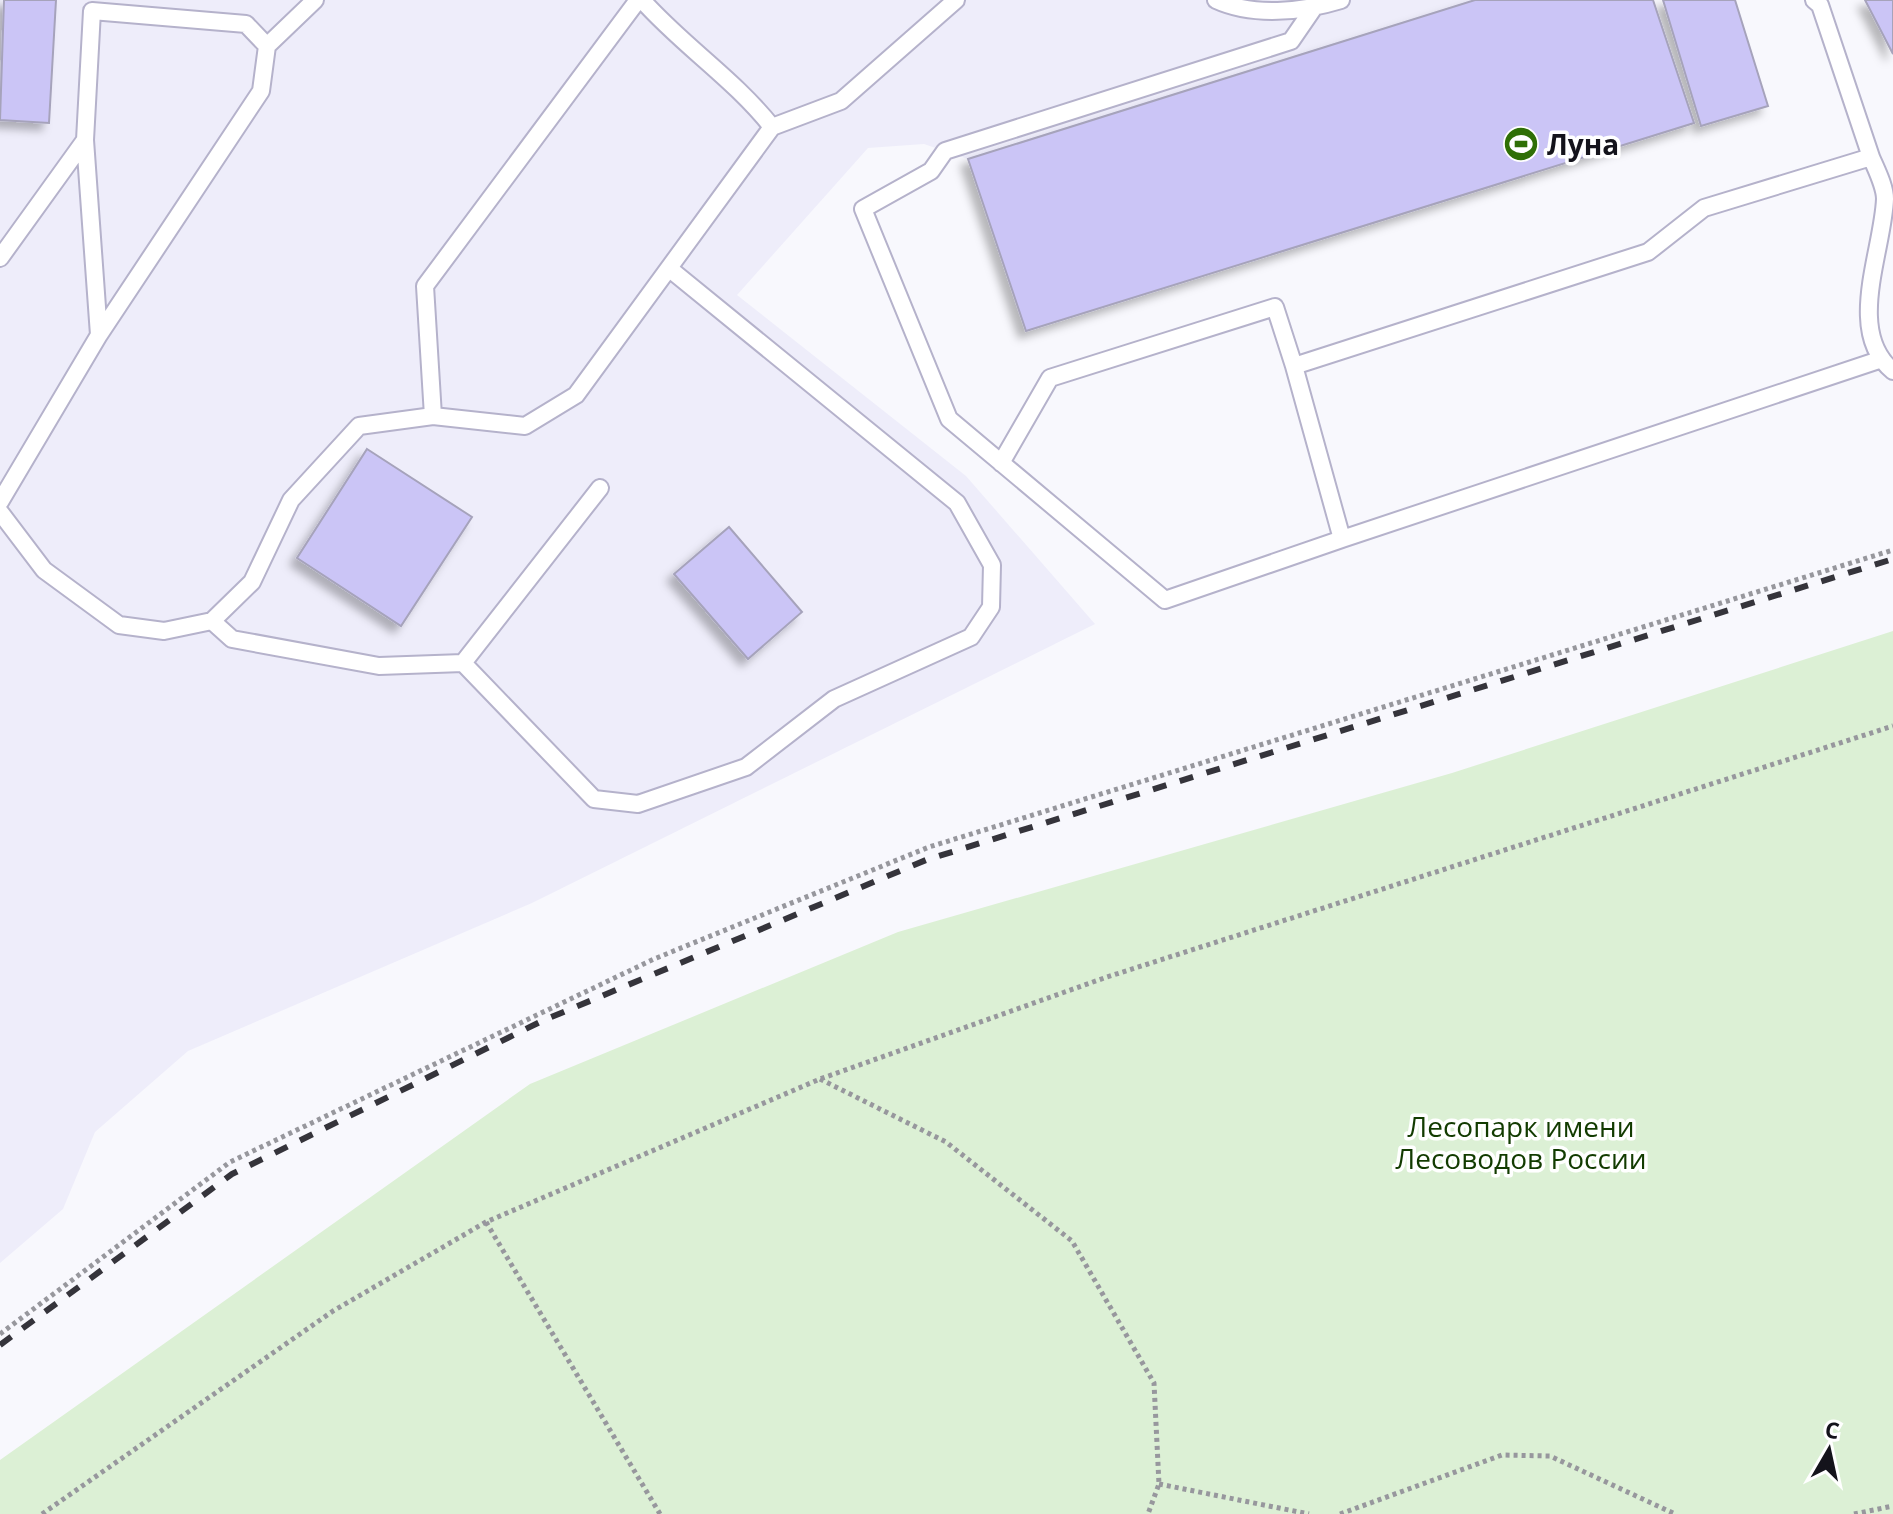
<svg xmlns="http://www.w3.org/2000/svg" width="1893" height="1514" font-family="'Open Sans',sans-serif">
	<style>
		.built { fill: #eeedfa }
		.green { fill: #dcf0d5 }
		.building { fill: #cbc5f6; stroke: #a6a3bb; stroke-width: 2; filter: url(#shadow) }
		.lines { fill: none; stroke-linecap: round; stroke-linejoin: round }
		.lane-casing { stroke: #b5b2cb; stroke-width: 20 }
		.path { stroke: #97979d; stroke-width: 5; stroke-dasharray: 4 4; stroke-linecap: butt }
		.lane { stroke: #fff; stroke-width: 16 }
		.rail { stroke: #35343b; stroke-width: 6; stroke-dasharray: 14 14; stroke-linecap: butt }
		.labels { text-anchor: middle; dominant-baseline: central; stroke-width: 7; stroke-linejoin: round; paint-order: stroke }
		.poi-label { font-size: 28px; font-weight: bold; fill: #14131b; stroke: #fff; text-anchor: start }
		.park-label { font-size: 28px; fill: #123b00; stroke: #fff }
	</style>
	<defs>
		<filter id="shadow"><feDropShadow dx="-7" dy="7" stdDeviation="4" flood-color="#0004"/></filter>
	</defs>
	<rect width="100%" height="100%" fill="#f8f8fd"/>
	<path class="built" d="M0,0H1475L968,159L924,144L868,148L737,295L966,476L1095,624L532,903L188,1051L95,1132L63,1209L0,1263Z"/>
	<path class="green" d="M1893,631V1514H0V1460L530,1084L898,932L1452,773Z"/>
	<path class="building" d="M4,0H56L49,123L0,120Z
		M1475,0H1653L1694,123L1026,331L968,159Z
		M1663,0H1735L1768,106L1701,126Z
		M1865,0H1893V54Z
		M367,449L472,517L401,626L297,558Z
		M729,527L802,612L748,659L674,574Z"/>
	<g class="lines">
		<g class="lane-casing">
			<path id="lane" d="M642,0C683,46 734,79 772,127
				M1216,0C1253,17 1302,12 1341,0
				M1814,0L1820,5L1871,157
				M1313,9L1291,41L945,151L931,171L863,209L949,419L1165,600L1342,539
				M85,140L99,335
				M0,258L85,140L92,11L246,24L267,46L315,0
				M1879,360L1342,539L1294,366L1648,252L1704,208L1871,157C1876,169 1885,186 1885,199C1883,251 1845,332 1893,371
				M433,416L425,286L638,0
				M1001,463L1050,378L1275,307L1294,366
				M0,502L99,335L261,91L267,46
				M0,512L44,570L119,625L164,631L212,621L252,582L291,500L359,426L433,416L525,426L576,395L772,127L841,101L956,0
				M212,621L232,639L379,666L463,663L594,799L638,804L746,767L834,699L971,637L991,607L992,565L957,503L671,270
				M463,663L600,488"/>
		</g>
		<path class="path" d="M820,1079L946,1142L1072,1241L1154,1383L1159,1484L1148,1514
			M486,1222L660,1514
			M0,1334L230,1162L654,959L929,847L1893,550
			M1159,1484L1309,1514
			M42,1514L333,1311L486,1222L820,1079L1107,977L1893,726
			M1340,1514L1502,1455L1550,1456L1675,1514
			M1854,1514L1893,1506"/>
		<use href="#lane" class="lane"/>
		<path class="rail" d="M0,1345L232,1174L542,1021L926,860L1893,559"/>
	</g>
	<defs>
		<g id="stadium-disc" transform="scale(1.8)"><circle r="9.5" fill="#2f6f06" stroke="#fff"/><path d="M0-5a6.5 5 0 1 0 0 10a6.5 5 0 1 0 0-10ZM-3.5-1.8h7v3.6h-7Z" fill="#fff"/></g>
	</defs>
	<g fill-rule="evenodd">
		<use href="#stadium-disc" x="1521" y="144"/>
	</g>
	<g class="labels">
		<g class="poi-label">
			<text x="1547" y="144">Луна</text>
		</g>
		<g class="park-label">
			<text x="1521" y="1126">Лесопарк имени<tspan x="1521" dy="32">Лесоводов России</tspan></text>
		</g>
	</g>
	<g transform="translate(1829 1450) rotate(9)" stroke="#ffffff" stroke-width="6" paint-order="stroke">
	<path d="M0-6L14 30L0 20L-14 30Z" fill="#14131b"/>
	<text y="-12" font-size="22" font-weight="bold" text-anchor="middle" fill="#14131b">С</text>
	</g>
</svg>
